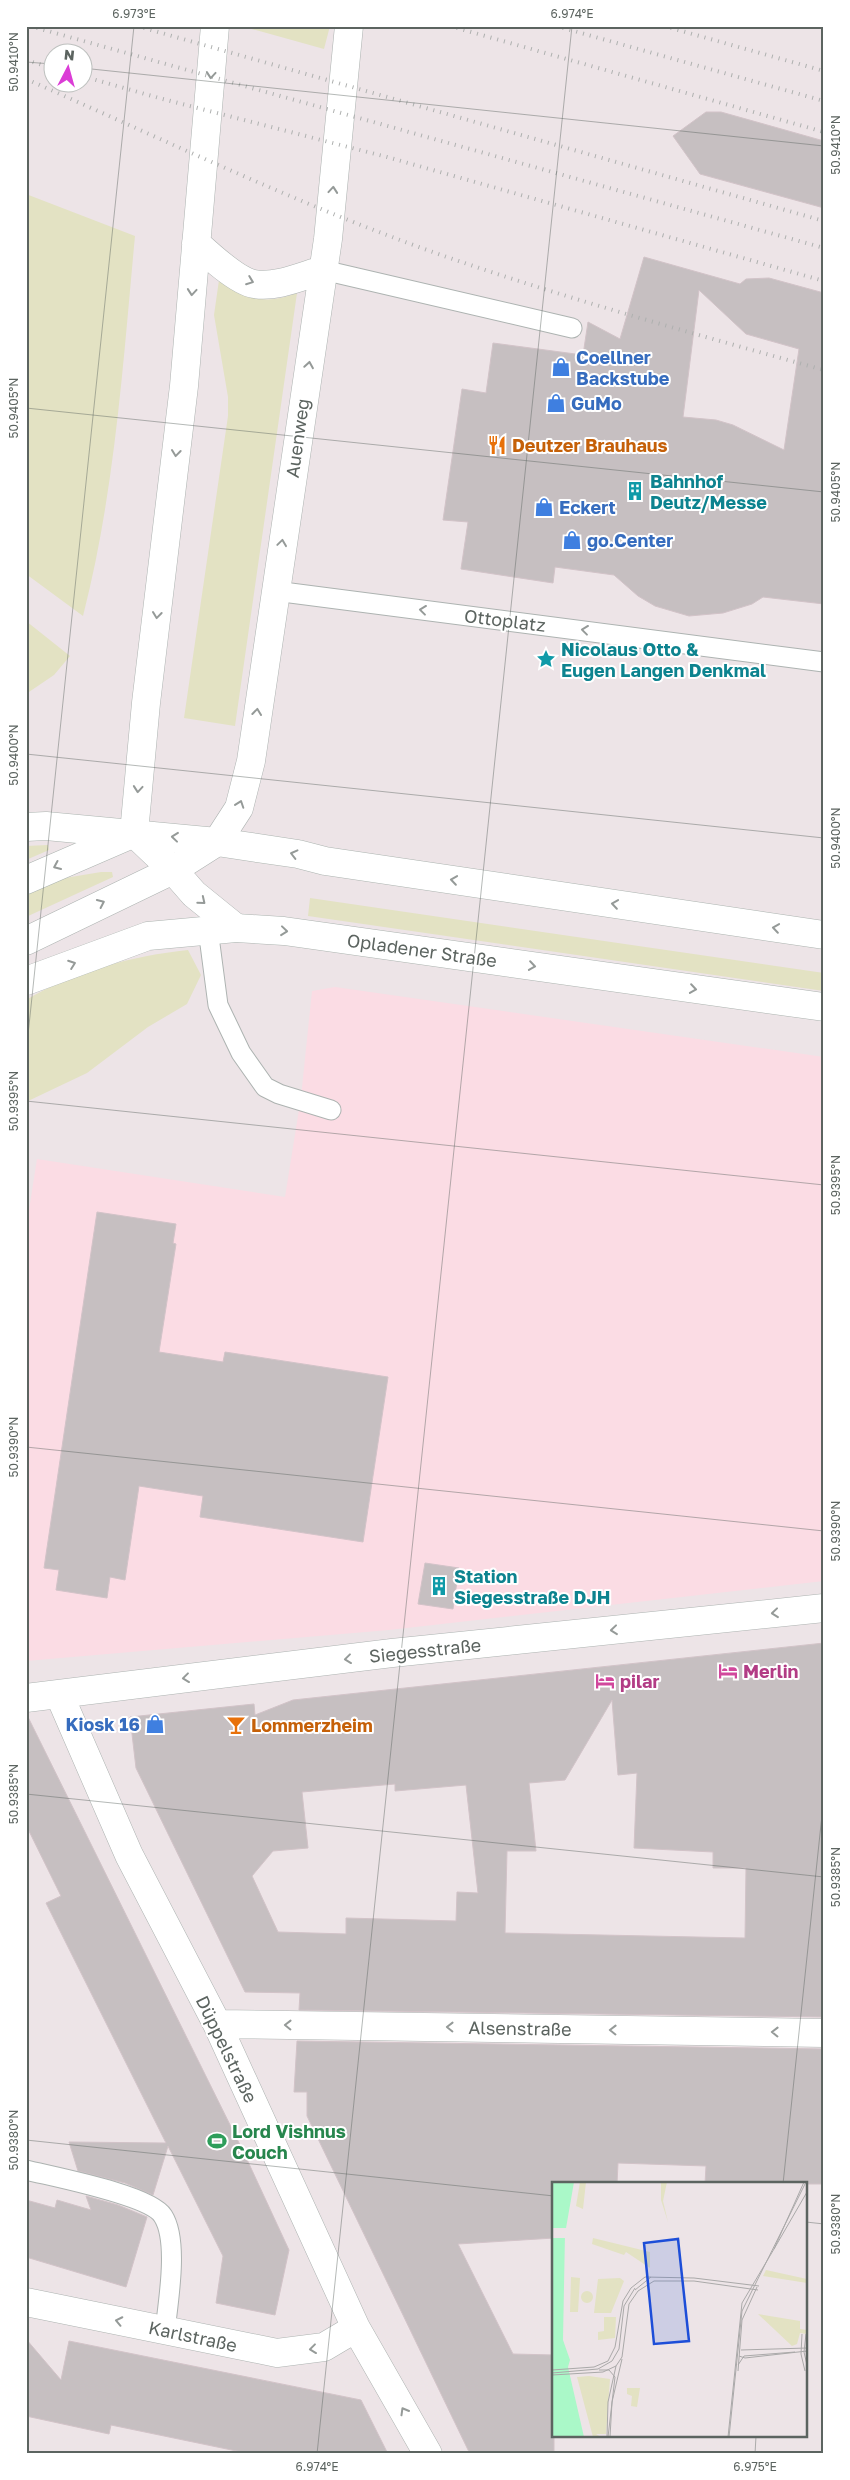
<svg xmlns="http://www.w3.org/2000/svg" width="850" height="2480" font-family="'Golos Text',sans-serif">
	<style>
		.commercial { fill: #fbdce4 }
		.green { fill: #e3e2c3 }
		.building { fill: #c6bfc1; stroke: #d2c3c8; fill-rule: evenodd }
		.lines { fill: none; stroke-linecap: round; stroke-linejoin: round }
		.service-casing { stroke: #adb3b1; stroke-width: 21 }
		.minor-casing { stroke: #adb3b1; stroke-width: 29 }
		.tertiary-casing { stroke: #adb3b1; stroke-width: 29 }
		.secondary-casing { stroke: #acb4b0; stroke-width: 29 }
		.service { stroke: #fff; stroke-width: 19 }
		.minor { stroke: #fff; stroke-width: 28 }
		.tertiary { stroke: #fff; stroke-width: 28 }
		.secondary { stroke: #fff; stroke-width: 28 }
		.rail { stroke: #aeb0af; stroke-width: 4; stroke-dasharray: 1 6; stroke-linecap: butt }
		.oneway { stroke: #959a98 }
		.ticks { fill: none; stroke: #5c6460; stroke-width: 1; stroke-opacity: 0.45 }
		.labels { text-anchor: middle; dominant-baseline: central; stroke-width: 4; stroke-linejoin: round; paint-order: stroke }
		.shop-label { font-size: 18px; font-weight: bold; fill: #366cbe; stroke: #fff; text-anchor: start }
		.street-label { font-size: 18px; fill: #5c6460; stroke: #fff }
		.food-label { font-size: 18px; font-weight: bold; fill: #c56008; stroke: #fff; text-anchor: start }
		.culture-label { font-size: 18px; font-weight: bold; fill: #0d838f; stroke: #fff; text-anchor: start }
		.hotel-label { font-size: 18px; font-weight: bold; fill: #b23c85; stroke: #fff; text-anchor: start }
		.leisure-label { font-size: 18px; font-weight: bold; fill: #27864d; stroke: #fff; text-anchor: start }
		.inset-road { fill: none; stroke: #aaa9a9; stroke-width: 1 }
		.view { fill: #1d4ed8; fill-opacity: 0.15; stroke: #1d4ed8; stroke-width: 2.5 }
		.inset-edge { fill: none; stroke: #5c6460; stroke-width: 2.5 }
		.neatline { fill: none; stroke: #5c6460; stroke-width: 2 }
		.ticks-label { font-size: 12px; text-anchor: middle; fill: #5c6460 }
	</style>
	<rect width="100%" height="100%" fill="#ede4e7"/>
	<path class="commercial" d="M335,987L824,1057V1581L389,1630L26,1661V1229L37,1159L285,1197L301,1097L312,991Z"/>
	<path class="green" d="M241,26H330L324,49Z
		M26,194L135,236C123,363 115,491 83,616L26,574Z
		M219,280C245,300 267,305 297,293L235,726L184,718L228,416V397L214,315Z
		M26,621L70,656L54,675L26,694Z
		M48,845L49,850L26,860V846Z
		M101,872H112L113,877L26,917V893L65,878Z
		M310,898L824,973V991L308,916Z
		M188,950L201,975L187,1004L148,1027L87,1073L26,1102V1000C75,971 132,956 188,950Z"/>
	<path class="building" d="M706,112H721L824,141V208L700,174L673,136Z
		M644,257L740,284L746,279L769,278L824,293V604L763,597L752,604L723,613L689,616L655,606L638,596L614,575L555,567L553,583L461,569L468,522L443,520L462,389L486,393L493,343L583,355L588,322L620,339ZM699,290L746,334L799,349L784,450L733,425L716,420L683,417Z
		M97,1212L176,1224L173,1243L176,1244L159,1352L223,1362L225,1352L388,1377L363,1542L200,1517L203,1496L139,1486L125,1580L110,1577L107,1598L56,1590L59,1570L44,1568Z
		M425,1563L459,1568L453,1609L418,1604Z
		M824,1643V2017L299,2010L300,1993L245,1992L136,1768L130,1717L254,1704L255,1715L293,1700ZM612,1700L618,1775L637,1773L634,1848L713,1852V1868H746L745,1938L505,1933L507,1851H536L529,1783L565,1780ZM395,1784V1791L466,1785L478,1893L457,1892L456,1921L346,1918V1934L278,1932L252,1876L273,1851L308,1848L302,1792Z
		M26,1713L244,2153L289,2250L275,2315L216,2303L223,2256L168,2146L153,2195L125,2183L78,2171L69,2142L166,2143L46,1903L61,1896L26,1825Z
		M297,2041L824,2049V2184H705L706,2166L618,2163L617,2184H554V2238L458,2244L513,2354L554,2355V2454H470L307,2116V2092H294Z
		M86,2196L118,2205L147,2217L126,2287L26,2257V2200L55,2208L57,2200L91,2210Z
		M26,2339L61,2380L69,2341L361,2400L388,2454H251L111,2425L109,2434L26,2416Z"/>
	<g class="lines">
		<g class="service-casing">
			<path id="service" d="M323,270L572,328
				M275,591L824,662
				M208,929L218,1005L241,1053L265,1087L279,1094L331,1110
				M26,2170C54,2177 150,2195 163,2216C179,2241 168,2302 165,2331"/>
		</g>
		<g class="minor-casing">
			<path id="minor" d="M59,1694L129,1855L217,2024L356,2328L428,2454
				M26,1698L392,1653L824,1608
				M217,2024L824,2033
				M26,2302L277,2353L324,2347L356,2328"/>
		</g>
		<g class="tertiary-casing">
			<path id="tertiary" d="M215,26L184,386L146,703L134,833L173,870L194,894L236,928
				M196,243C209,255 237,281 254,284C276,288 302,276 323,270
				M26,941L173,870L217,842L239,808L251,761L328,239L349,26"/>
		</g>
		<g class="secondary-casing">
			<path id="secondary" d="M26,827L46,826L217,842L298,854L325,861L824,935
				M26,880L130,835
				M26,981L148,936L236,928L284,931L824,1007"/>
		</g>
		<use href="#service" class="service"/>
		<use href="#minor" class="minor"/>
		<use href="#tertiary" class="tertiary"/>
		<use href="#secondary" class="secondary"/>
		<path class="rail" d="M30,26L824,248
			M137,26L824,221
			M450,26L824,132
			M556,26L824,101
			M664,26L824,71
			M26,60L52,68
			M82,76L159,98L387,157L824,281
			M26,79C165,140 303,207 447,257C571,300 698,335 824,370"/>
	</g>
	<defs><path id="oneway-chevron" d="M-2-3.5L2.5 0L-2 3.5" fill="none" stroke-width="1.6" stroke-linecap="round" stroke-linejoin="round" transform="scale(1.25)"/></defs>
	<g class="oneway">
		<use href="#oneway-chevron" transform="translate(211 75) rotate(95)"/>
		<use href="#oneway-chevron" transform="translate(333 190) rotate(-85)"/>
		<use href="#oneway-chevron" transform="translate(250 281) rotate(21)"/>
		<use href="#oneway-chevron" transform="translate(192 292) rotate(95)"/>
		<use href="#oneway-chevron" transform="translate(309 365) rotate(-81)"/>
		<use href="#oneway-chevron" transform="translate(176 453) rotate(97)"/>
		<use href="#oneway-chevron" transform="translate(282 543) rotate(-82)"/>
		<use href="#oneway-chevron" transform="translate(423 610) rotate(-173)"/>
		<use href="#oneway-chevron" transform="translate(157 615) rotate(97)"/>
		<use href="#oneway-chevron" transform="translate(585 630) rotate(-173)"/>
		<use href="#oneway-chevron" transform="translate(257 712) rotate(-83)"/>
		<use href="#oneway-chevron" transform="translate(138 789) rotate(95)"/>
		<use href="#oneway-chevron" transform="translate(240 804) rotate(-71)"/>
		<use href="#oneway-chevron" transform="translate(175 837) rotate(-174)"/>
		<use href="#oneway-chevron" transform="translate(294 854) rotate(-166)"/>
		<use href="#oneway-chevron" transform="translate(57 866) rotate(156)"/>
		<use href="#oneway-chevron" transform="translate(454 880) rotate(-172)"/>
		<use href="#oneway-chevron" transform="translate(202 901) rotate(39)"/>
		<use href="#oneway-chevron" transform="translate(101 903) rotate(-25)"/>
		<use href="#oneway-chevron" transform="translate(615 904) rotate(-172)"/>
		<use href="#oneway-chevron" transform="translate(776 928) rotate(-172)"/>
		<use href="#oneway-chevron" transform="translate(284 931) rotate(6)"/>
		<use href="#oneway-chevron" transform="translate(72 964) rotate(-20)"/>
		<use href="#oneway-chevron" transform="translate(532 966) rotate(8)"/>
		<use href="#oneway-chevron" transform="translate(693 989) rotate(8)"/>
		<use href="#oneway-chevron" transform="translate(775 1613) rotate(174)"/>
		<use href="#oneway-chevron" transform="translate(614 1630) rotate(174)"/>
		<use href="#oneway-chevron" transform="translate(348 1659) rotate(173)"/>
		<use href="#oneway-chevron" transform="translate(186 1678) rotate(173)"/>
		<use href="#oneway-chevron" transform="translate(288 2025) rotate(-179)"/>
		<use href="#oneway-chevron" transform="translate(450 2027) rotate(-179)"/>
		<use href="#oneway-chevron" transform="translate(613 2030) rotate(-179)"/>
		<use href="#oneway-chevron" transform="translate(775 2032) rotate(-179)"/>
		<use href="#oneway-chevron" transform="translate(119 2321) rotate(-168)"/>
		<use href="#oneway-chevron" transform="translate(313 2349) rotate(173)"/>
		<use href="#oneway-chevron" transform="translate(404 2411) rotate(-120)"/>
	</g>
	<path class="ticks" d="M26,62L52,64M82,68L824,146M26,408L824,492M26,754L824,838M26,1054L134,26M26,1101L824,1185M26,1447L824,1531M26,1794L824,1877M26,2140L554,2196M783,2184L824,1796M806,2222L824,2224M317,2454L572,26M755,2454L756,2436"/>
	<defs>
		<g id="shop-bare" transform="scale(1.5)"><path d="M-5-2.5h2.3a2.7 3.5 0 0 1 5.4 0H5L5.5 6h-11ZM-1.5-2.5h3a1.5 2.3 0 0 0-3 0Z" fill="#3f7fe0" stroke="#fff" stroke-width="2.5" paint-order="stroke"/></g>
		<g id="restaurant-bare" transform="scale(1.5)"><path d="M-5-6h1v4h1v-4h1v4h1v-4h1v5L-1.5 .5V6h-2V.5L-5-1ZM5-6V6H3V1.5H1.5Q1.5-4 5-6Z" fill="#e8710a" stroke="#fff" stroke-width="2.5" paint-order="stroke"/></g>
		<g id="building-bare" transform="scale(1.5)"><path d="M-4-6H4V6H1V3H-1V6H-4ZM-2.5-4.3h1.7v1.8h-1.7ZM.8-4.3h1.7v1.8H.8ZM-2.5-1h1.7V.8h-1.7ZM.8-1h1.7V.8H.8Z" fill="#0f9aa8" stroke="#fff" stroke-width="2.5" paint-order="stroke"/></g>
		<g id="sight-bare" transform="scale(1.5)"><path d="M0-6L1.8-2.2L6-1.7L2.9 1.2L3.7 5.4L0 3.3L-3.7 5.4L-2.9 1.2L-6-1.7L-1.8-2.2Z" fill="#0f9aa8" stroke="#fff" stroke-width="2.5" paint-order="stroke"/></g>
		<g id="hotel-bare" transform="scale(1.5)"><path d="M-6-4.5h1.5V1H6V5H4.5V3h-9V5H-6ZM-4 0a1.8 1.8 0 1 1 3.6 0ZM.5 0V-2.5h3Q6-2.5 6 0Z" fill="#d1479c" stroke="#fff" stroke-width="2.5" paint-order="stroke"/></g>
		<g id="bar-bare" transform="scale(1.5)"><path d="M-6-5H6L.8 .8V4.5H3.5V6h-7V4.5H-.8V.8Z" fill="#e8710a" stroke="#fff" stroke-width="2.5" paint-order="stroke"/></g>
		<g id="stadium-bare" transform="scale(1.5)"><path d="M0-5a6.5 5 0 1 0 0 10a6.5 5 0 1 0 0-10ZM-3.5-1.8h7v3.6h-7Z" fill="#2e9e5b" stroke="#fff" stroke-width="2.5" paint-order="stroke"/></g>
	</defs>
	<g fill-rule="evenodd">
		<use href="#shop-bare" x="561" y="367"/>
		<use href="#shop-bare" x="556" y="403"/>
		<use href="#restaurant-bare" x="497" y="445"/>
		<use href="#building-bare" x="635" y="491"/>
		<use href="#shop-bare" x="544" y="507"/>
		<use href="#shop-bare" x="572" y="540"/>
		<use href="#sight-bare" x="546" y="659"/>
		<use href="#building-bare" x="439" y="1586"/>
		<use href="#hotel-bare" x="728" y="1671"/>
		<use href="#hotel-bare" x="605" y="1681"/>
		<use href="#shop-bare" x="155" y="1724"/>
		<use href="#bar-bare" x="236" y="1725"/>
		<use href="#stadium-bare" x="217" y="2141"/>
	</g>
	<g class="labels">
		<g class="shop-label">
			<text x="576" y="357">Coellner<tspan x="576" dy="21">Backstube</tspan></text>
			<text x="571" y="403">GuMo</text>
			<text x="559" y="507">Eckert</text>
			<text x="587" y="540">go.Center</text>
			<text x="140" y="1724" text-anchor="end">Kiosk 16</text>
		</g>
		<g class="street-label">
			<text transform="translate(297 438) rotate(-82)">Auenweg</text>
			<text transform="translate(505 620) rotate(7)">Ottoplatz</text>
			<text transform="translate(422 950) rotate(8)">Opladener Straße</text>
			<text transform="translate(425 1650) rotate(-6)">Siegesstraße</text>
			<text transform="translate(520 2028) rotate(1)">Alsenstraße</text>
			<text transform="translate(227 2049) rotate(64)">Düppelstraße</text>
			<text transform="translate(193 2336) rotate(12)">Karlstraße</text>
		</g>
		<g class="food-label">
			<text x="512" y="445">Deutzer Brauhaus</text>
			<text x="251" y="1725">Lommerzheim</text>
		</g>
		<g class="culture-label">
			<text x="650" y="481">Bahnhof<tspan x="650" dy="21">Deutz/Messe</tspan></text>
			<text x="561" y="649">Nicolaus Otto &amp;<tspan x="561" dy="21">Eugen Langen Denkmal</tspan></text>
			<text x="454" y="1576">Station<tspan x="454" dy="21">Siegesstraße DJH</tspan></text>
		</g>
		<g class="hotel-label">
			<text x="743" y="1671">Merlin</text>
			<text x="620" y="1681">pilar</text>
		</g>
		<g class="leisure-label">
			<text x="232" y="2131">Lord Vishnus<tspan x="232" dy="21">Couch</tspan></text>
		</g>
	</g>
	<g transform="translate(552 2182)">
		<rect width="255" height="255" fill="#ede4e7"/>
		<path d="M28,0H34L31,27L24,24ZM109,0H115L111,19L116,40L109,18ZM41,56L98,70V86L74,70L72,73L40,62ZM214,88L255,97V101L211,94ZM19,95L28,96L26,130H18ZM46,97L68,96L72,99L59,131H42ZM29 115a6 6 0 1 1 12 0a6 6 0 1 1-12 0ZM206,132L248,139V147L255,148V152L248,151L245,162L240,164ZM52,135H64L63,156L46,158V150L52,149ZM37,194L58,197L54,252H44L49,255H41L25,195ZM75,206H88L85,225L79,224L80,214L75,212Z" fill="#e3e2c3"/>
		<path d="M0,0H22L13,52L11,158L18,178L16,185L32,255H0Z" fill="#aaf8c8"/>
		<path d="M0,46H17L15,56H0Z" fill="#ede4e7"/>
		<path class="inset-road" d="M222,67L255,10M83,108L99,95M250,152L249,172L253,189M254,152L252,170L255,183M189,168L255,166M187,174L193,176L255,169M186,183L192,174L243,170M0,188L42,185L56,179L63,165L71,119L79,106L93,95L142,96L207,104M47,188H57L63,195L56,255M186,189L190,138L205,105M0,191L46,187L60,179L67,167L72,124L83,106M0,193L51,190L64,184L70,175L77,122L86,109L102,99H142L206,108M55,255L56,220L64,184M58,255L60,220L70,177M176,255L190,121L222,67L252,0M177,255L190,129L254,0"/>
		<path class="view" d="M126,57L137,159L102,162L92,61Z"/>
		<rect width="255" height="255" class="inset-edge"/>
	</g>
	<rect width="850" height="2480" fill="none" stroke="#ffffff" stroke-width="55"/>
	<g transform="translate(68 68) rotate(6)"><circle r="24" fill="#ffffff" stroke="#bec1bf"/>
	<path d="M0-4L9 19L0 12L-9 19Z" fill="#db3cd6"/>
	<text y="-8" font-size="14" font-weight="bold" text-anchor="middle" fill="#5c6460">N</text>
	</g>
	<rect x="28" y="28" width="794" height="2424" class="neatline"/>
	<g class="ticks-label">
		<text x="134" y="18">6.973°E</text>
		<text x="572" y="18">6.974°E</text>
		<text transform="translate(14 62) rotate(-90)" y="4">50.9410°N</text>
		<text transform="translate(836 145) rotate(-90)" y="4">50.9410°N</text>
		<text transform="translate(14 408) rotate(-90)" y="4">50.9405°N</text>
		<text transform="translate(836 492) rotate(-90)" y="4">50.9405°N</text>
		<text transform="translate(14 755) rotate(-90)" y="4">50.9400°N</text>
		<text transform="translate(836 838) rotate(-90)" y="4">50.9400°N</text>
		<text transform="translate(14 1101) rotate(-90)" y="4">50.9395°N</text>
		<text transform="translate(836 1185) rotate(-90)" y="4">50.9395°N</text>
		<text transform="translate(14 1447) rotate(-90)" y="4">50.9390°N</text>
		<text transform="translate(836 1531) rotate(-90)" y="4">50.9390°N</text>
		<text transform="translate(14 1794) rotate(-90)" y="4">50.9385°N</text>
		<text transform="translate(836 1877) rotate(-90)" y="4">50.9385°N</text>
		<text transform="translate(14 2140) rotate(-90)" y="4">50.9380°N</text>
		<text transform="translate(836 2224) rotate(-90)" y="4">50.9380°N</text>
		<text x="317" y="2471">6.974°E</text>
		<text x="755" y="2471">6.975°E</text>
	</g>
</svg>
